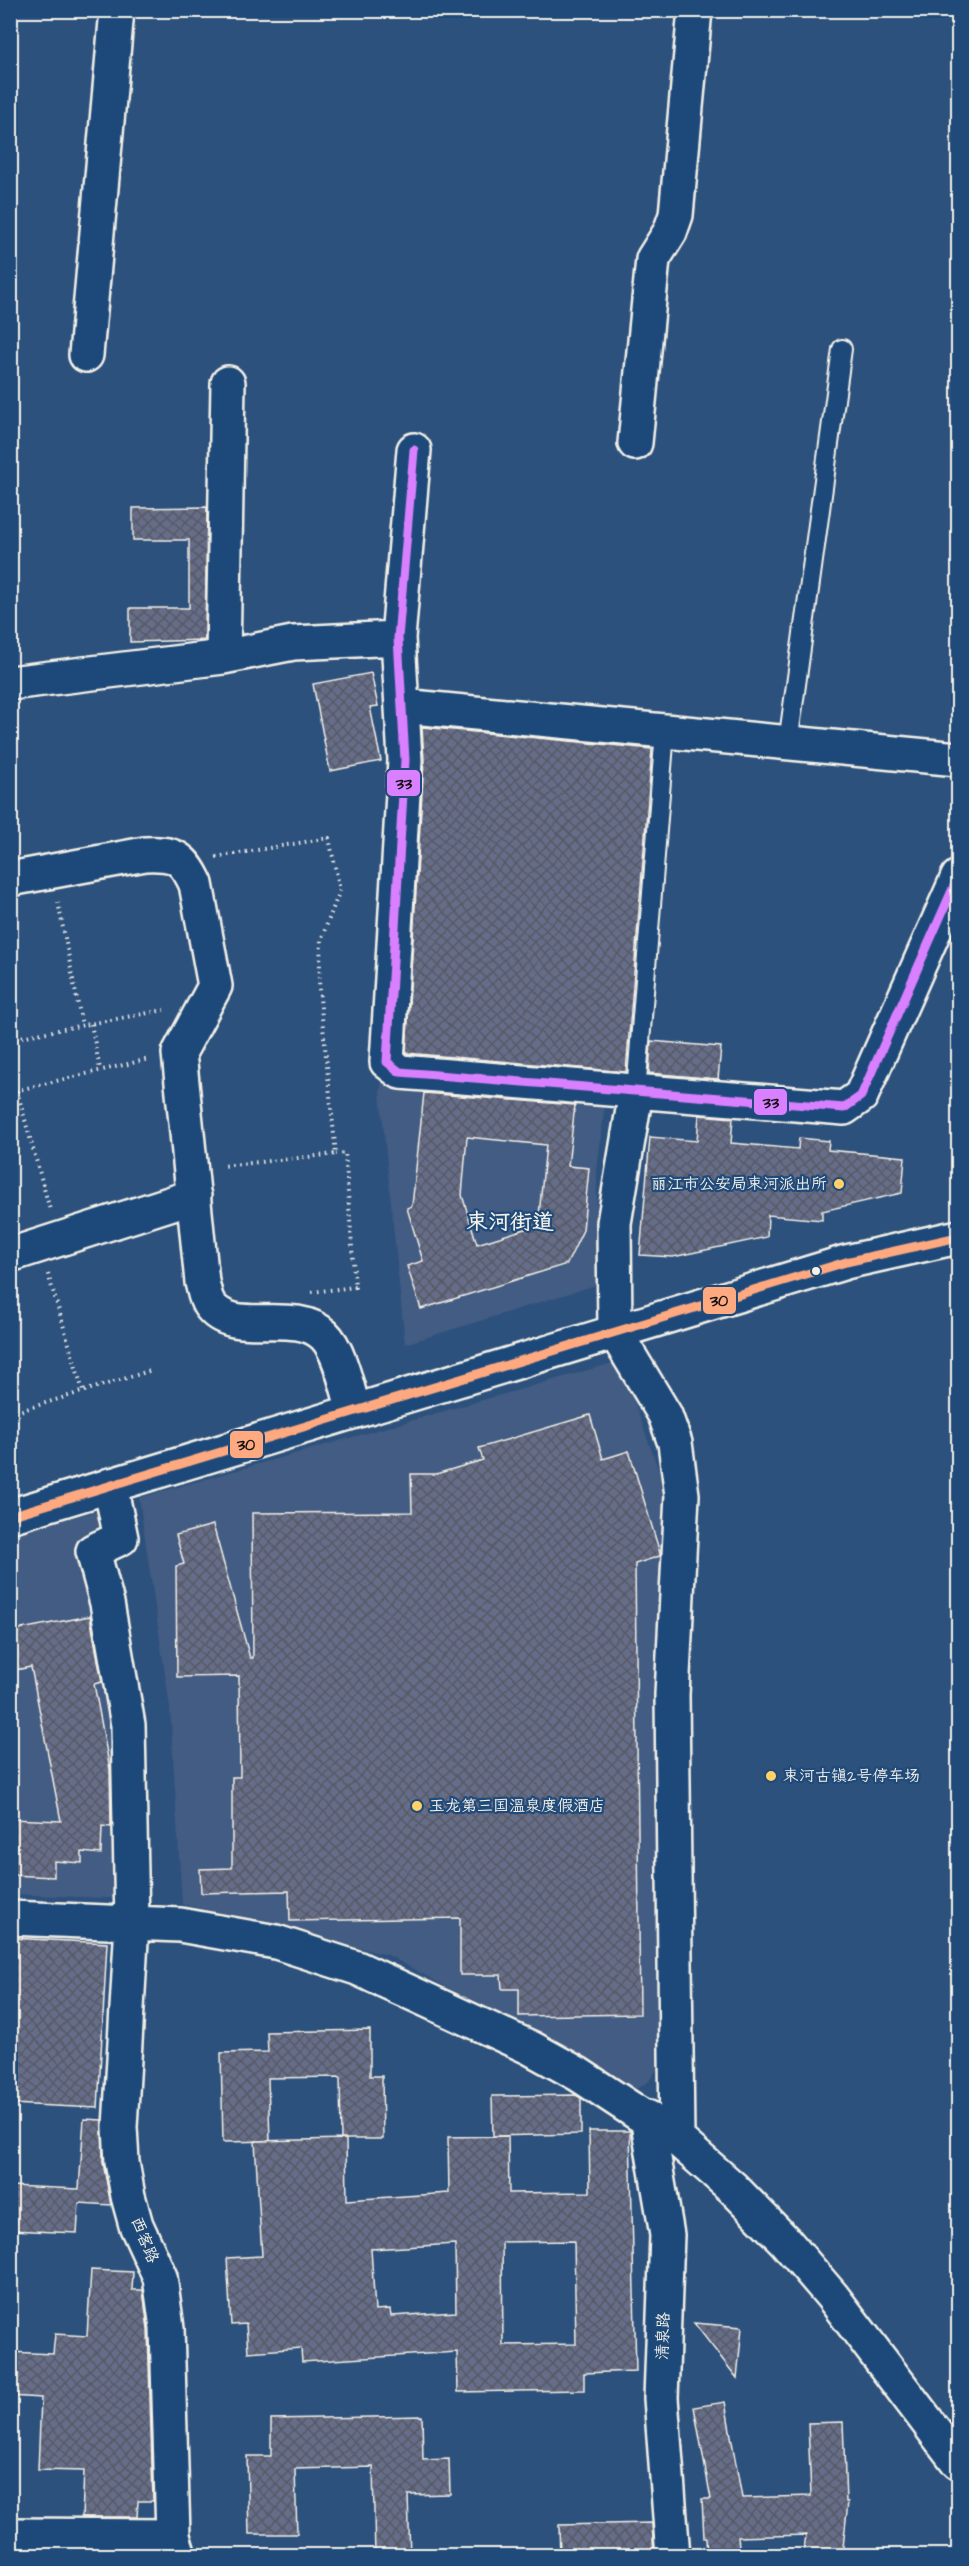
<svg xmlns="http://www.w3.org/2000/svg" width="969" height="2566" font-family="'Architects Daughter','LXGW WenKai TC',sans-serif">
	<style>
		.built { fill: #425c83 }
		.building { fill: url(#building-cross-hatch); stroke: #f4f1e8; stroke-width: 1.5; fill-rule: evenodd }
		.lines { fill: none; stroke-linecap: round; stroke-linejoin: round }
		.lane-casing { stroke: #f4f1e8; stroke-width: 22 }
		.street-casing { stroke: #f4f1e8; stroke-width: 38 }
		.secondary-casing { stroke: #f4f1e8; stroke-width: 38 }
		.path { stroke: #f4f1e8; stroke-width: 4; stroke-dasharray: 1.5 4.5; stroke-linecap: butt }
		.lane { stroke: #1f4a7a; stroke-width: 18 }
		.street { stroke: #1f4a7a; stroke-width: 33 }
		.secondary { stroke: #1f4a7a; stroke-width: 33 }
		.bus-1-casing { stroke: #1f4a7a; stroke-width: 14 }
		.bus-2-casing { stroke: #1f4a7a; stroke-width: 14 }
		.bus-1 { stroke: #ffa980; stroke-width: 9 }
		.bus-2 { stroke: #d880ff; stroke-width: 9 }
		.poi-dot { fill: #ffd166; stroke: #1f4a7a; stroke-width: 2 }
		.bus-dot { fill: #f4f1e8; stroke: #1f4a7a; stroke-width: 2 }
		.labels { text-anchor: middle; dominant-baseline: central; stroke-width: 4.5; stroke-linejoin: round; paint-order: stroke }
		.poi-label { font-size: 16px; fill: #f4f1e8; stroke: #1f4a7a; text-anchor: start }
		.street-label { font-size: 16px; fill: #f4f1e8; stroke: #1f4a7a }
		.district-label { font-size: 22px; font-weight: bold; fill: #f4f1e8; stroke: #1f4a7a }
		.line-badge { stroke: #1f4a7a; stroke-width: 2 }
		.pale-badge-label { font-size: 16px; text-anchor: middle; font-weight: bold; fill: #111 }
	</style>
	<defs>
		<pattern id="building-cross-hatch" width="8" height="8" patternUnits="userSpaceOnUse" patternTransform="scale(1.5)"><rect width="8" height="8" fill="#656d89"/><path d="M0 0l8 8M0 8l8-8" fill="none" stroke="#565964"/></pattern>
	</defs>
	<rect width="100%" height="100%" fill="#2d517d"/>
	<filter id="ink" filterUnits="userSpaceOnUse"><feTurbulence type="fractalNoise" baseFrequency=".0167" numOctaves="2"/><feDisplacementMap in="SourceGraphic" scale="12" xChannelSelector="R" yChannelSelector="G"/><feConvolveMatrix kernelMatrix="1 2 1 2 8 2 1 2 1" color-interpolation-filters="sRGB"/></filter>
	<g filter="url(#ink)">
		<path class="built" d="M382,1080L605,1104L597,1170L596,1285L405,1344L380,1093Z
			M620,1361L668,1497V1563L656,1649L659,2067L649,2081L638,2088L627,2090L537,2037L388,1955L182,1904L170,1708L139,1498Z
			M102,1510L128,1899L11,1894L10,1532Z"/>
		<path class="building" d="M207,507L205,640L130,642V608H189V540H133V508Z
			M371,673L378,706L370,707L381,761L330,771L313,684Z
			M422,727L652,749L626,1072L406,1053L424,761Z
			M651,1041L721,1047L718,1079L649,1073Z
			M424,1093L575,1105L568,1166L589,1168L583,1230L567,1264L421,1309L407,1266L423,1261L407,1208L412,1206ZM467,1137L546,1145L538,1225L477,1244L462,1195Z
			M699,1115L733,1118L731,1143L798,1149L799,1138L829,1141L828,1150L905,1157L902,1193L822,1211V1220L768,1215L767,1237L673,1257L640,1255L650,1137L697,1141Z
			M590,1415L603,1459L629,1451L660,1553V1556L635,1564L640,2014L519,2016V1989H502L501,1975H460V1918L290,1921L289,1891L201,1893L200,1869L232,1868V1777H240L239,1676L177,1677L176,1566L184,1564L176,1535L213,1525L250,1658H253L252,1513L412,1512L411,1474H436L483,1460L479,1448Z
			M90,1616L102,1682L94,1684L110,1769L111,1827L102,1826L101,1854L82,1852V1863L54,1861V1877L10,1875V1819L61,1821L31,1667L10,1671V1631Z
			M10,1938L107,1943L98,2108L10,2104Z
			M370,2030V2076H382L383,2139H341L340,2077L268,2078L270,2141L223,2142L221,2053L268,2052L267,2032Z
			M576,2095L581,2098V2134L493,2136L492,2096Z
			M84,2119L102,2120L103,2163L111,2205L79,2203L77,2233L10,2230V2186L79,2189Z
			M589,2131H630L636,2371L584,2373V2390L458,2392L457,2352L302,2362L301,2348L248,2352L246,2324L231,2325L227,2258L262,2256L255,2141L346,2139L347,2200L449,2193L448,2137L508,2136L509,2193L590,2192ZM574,2241L576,2344L503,2345L502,2242ZM455,2244L456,2312L391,2316L390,2309L375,2310L371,2249Z
			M91,2270L133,2272L132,2290H143L148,2330L153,2501H138L137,2517H82L84,2471L38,2470L41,2398L10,2396V2352L53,2354L55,2334L87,2336Z
			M694,2323L742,2327L737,2378Z
			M725,2402L742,2498L811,2496L808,2423L843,2422L846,2502H848L842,2556H803L806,2535L738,2537L740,2556H707L706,2538H704L702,2499H711L694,2407Z
			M422,2416L423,2460L449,2459L450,2494L408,2495L410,2556H375L373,2467L295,2469L297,2534H249L247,2456H271V2419Z
			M652,2523L654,2556H560L559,2525Z"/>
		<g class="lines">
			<g class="lane-casing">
				<path id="lane" d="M788,743L842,349
					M636,1092L665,731"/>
			</g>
			<g class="street-casing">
				<path id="street" d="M86,355L117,10
					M635,443L653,259L670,232L676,215L695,10
					M414,450L398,638L405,760L387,1062L400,1072L844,1108L861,1096L958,877
					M223,657L228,383
					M10,683L223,657L293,643L398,638
					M402,706L958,759
					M10,879L145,854C174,853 183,856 196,884L215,986L179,1053L202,1282C204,1289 205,1298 209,1304C232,1339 293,1306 324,1335C340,1350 348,1391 354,1411
					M636,1092L614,1223L615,1332L665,1415L675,1443L682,1495L672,1695L677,2139
					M10,1255L194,1196
					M110,1485L121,1538L93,1551L107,1603L128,1725L132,1924L120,2127L122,2162L128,2196L136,2225L160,2277L167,2328L173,2536L179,2556
					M10,1918L180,1925L276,1942L357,1968L531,2048L578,2074L677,2139L733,2188L785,2241L832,2296L958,2462
					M647,2117L667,2235L661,2398L673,2556
					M10,2535L173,2536"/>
			</g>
			<g class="secondary-casing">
				<path id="secondary" d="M10,1516L846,1262L958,1237"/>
			</g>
			<path class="path" d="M216,857L329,838L340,890L321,940L319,988L336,1154L222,1166
				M58,902L82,1025
				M91,1024L100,1069
				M10,1039L164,1010
				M17,1091L50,1210
				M10,1092L149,1059
				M48,1274L83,1391
				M312,1292L355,1287L345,1153L336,1154
				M10,1414L149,1371"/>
			<use href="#lane" class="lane"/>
			<use href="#street" class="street"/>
			<use href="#secondary" class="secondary"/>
			<g class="bus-1-casing">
				<path id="bus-1" d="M10,1516L846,1262L958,1237"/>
			</g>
			<g class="bus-2-casing">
				<path id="bus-2" d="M414,450L398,638L405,760L387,1062L400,1072L844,1108L861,1096L958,877"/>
			</g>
			<use href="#bus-1" class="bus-1"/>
			<use href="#bus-2" class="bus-2"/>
		</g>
	</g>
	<g class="poi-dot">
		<circle cx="839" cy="1184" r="6"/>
		<circle cx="771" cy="1776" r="6"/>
		<circle cx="417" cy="1806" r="6"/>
	</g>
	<circle class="bus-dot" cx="816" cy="1271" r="5"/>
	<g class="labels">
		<g class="poi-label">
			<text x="827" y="1184" text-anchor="end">丽江市公安局束河派出所</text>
			<text x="783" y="1776">束河古镇2号停车场</text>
			<text x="429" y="1806">玉龙第三国温泉度假酒店</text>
		</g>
		<g class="street-label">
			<text transform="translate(145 2240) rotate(68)">西客路</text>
			<text transform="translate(663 2336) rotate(-88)">清泉路</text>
		</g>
		<g class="district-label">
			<text x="510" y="1222">束河街道</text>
		</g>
	</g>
	<g class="line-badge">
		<rect x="386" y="769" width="35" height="28" rx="6" fill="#d880ff"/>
		<rect x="753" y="1088" width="35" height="28" rx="6" fill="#d880ff"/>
		<rect x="702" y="1286" width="35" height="29" rx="6" fill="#ffa980"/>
		<rect x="229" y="1430" width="35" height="29" rx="6" fill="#ffa980"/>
	</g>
	<g class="pale-badge-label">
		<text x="404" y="789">33</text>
		<text x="771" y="1108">33</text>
		<text x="719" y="1306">30</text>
		<text x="246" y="1450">30</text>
	</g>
	<rect width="969" height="2566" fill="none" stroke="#1f4a7a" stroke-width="36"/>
	<rect x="18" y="18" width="933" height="2530" fill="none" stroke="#f4f1e8" stroke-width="2" filter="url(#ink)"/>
</svg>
